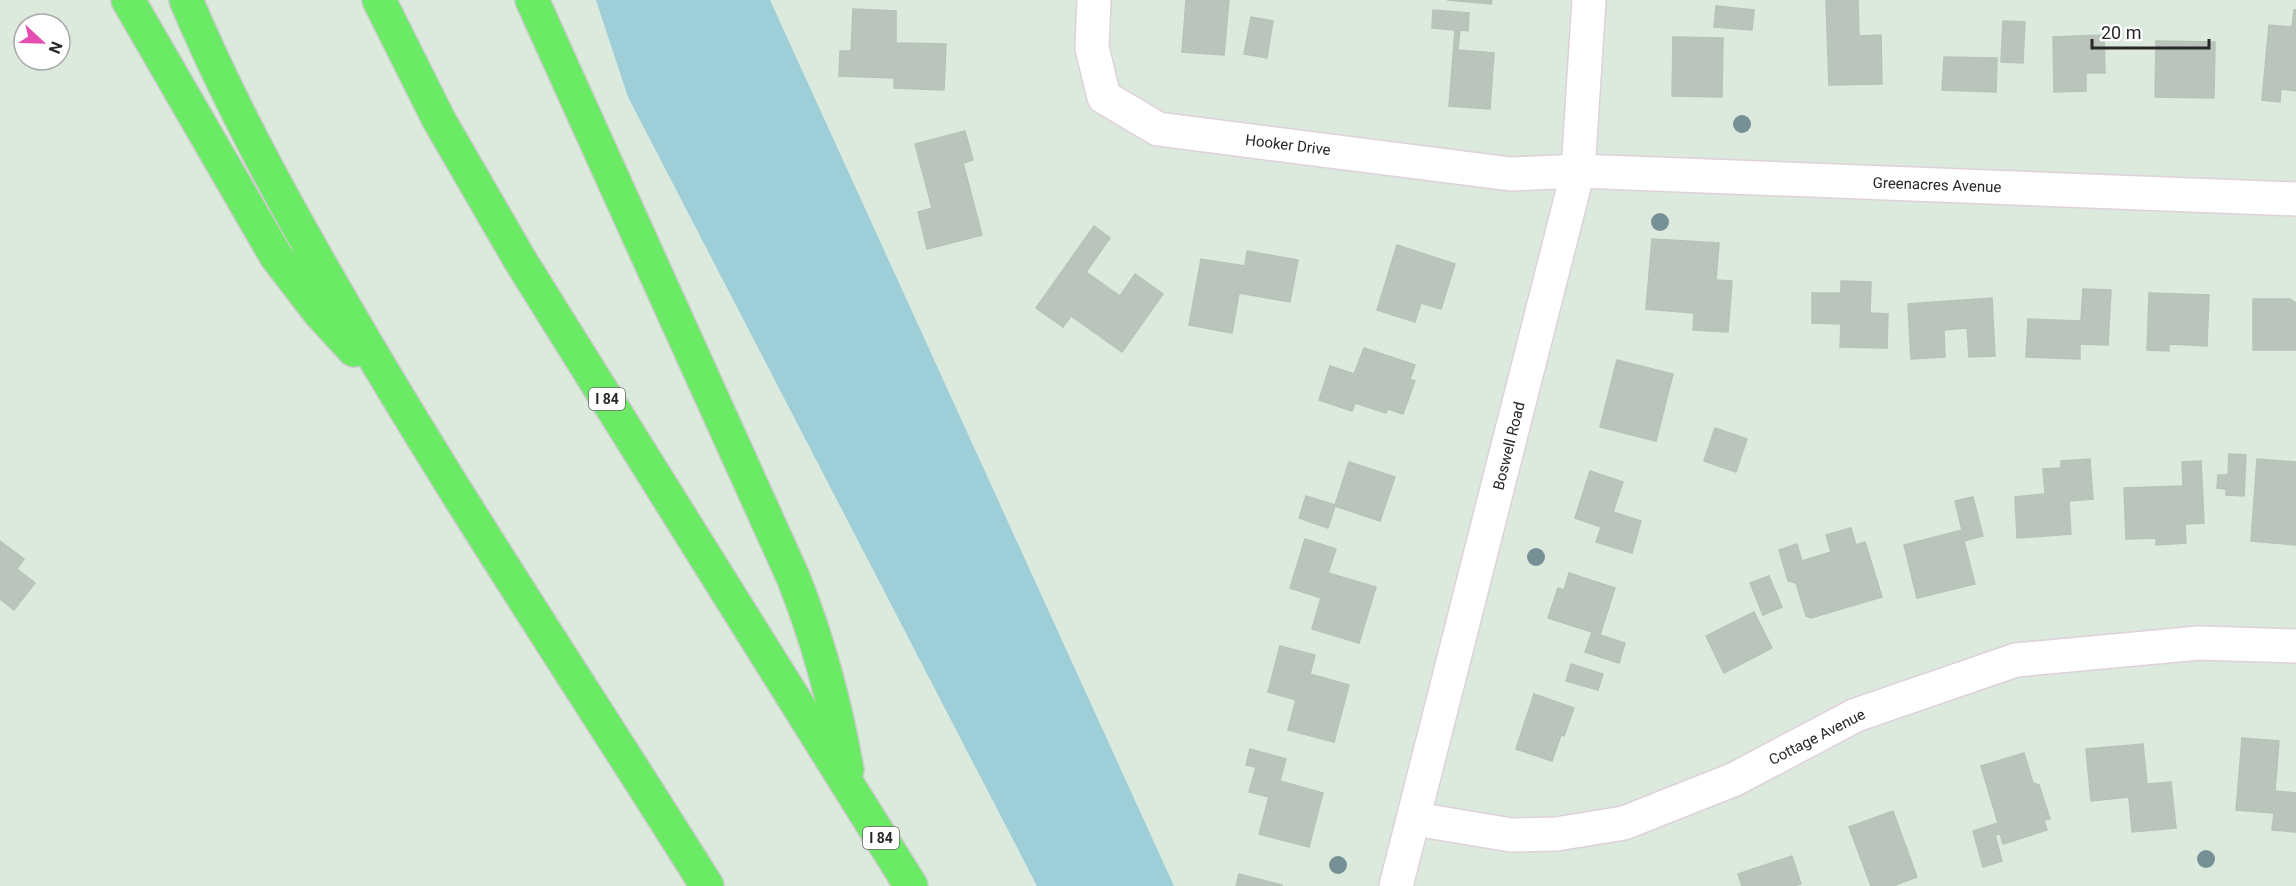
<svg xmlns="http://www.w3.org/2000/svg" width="2296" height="886" font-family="Roboto,sans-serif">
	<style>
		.green { fill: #9ecfd9 }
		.building { fill: #bbc4bc; stroke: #b6c4b8; stroke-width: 1.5 }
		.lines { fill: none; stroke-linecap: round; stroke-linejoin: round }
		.minor-casing { stroke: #dfd1db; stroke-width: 36 }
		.motorway-casing { stroke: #cbcbcb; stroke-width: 36 }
		.minor { stroke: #fff; stroke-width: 33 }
		.motorway { stroke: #6bea65; stroke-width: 33 }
		.tree { fill: #769196 }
		.labels { text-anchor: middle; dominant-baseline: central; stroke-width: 5; stroke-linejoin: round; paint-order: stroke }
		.shield { fill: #fff; stroke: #686868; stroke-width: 1.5 }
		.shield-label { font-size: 14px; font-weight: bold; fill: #282828 }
		.street-label { font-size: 15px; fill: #282828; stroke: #fff }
	</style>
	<rect width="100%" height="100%" fill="#dce9dd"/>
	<path class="green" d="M596,0H770L1174,886H1037L628,97Z"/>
	<path class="building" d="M1186,0H1229L1224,55L1182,52Z
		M1447,0H1492L1491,4Z
		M1858,0L1859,36L1881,35L1882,84L1829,85L1826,1Z
		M1716,6L1754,10L1752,30L1714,27Z
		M853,9L896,11V43L946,44L944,90L894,88V78L839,76L840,51H851Z
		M1433,10L1469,13L1468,31L1460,30L1458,50L1494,53L1490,109L1449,106L1455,30L1432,28Z
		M2294,10H2296V91L2281,89L2280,102L2262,100L2269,25L2292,27Z
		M1251,17L1273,21L1267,58L1244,54Z
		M2003,21L2025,22L2023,63L2001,62Z
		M2104,35L2105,73H2086V91L2054,92L2053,37Z
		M1673,37L1723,38L1722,97L1672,96Z
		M2156,41L2215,42L2214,98L2155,97Z
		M1944,57L1997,58L1996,92L1942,90Z
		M965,131L973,160L963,163L982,235L927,249L918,212L932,208L915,144Z
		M1094,226L1110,238L1086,272L1120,296L1135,274L1163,294L1122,352L1071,316L1063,327L1036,308Z
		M1652,239L1719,243L1716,280L1732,281L1728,332L1693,330L1694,313L1646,309Z
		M1397,245L1455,264L1441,309L1421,303L1415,322L1377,310Z
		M1247,251L1298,260L1290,302L1239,293L1232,333L1189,325L1201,259L1245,266Z
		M1841,281L1871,282L1870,313L1888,314L1887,348L1840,347L1841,324L1812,323V293H1841Z
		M2083,289L2111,290L2108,345L2080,344V359L2026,357L2028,319L2081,321Z
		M2149,293L2209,295L2207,346L2169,344V351L2147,350Z
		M1992,298L1995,356L1969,357L1967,328L1944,330L1945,357L1911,359L1908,304Z
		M2253,299H2290L2296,303V350H2253Z
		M1364,348L1415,365L1410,379L1415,381L1403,414L1388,409L1386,413L1355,403L1352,411L1319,400L1330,366L1354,374Z
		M1617,360L1673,374L1656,441L1600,427Z
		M1715,428L1747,439L1736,472L1704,461Z
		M2229,454L2246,455L2244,496L2226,495V489L2217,488L2218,475H2228Z
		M2090,459L2093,499L2069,501L2071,534L2017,538L2015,497L2045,494L2043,469L2061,468V461Z
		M2257,459L2296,462V545L2251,541Z
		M2201,461L2204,523L2185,524L2186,543L2156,545V538L2126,539L2124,488L2183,486L2182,462Z
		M1349,462L1395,477L1380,521L1335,506L1328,528L1299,518L1306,496L1335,505Z
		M1590,471L1623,482L1613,512L1641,521L1632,553L1596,542L1601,527L1575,518Z
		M1973,497L1983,536L1964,541L1975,584L1917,598L1904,545L1962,530L1955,501Z
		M1851,528L1856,545L1865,542L1882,597L1811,618L1806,616L1796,583L1788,581L1779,550L1797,544L1802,561L1831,552L1826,535Z
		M1305,539L1336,549L1328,573L1376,587L1359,643L1312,629L1321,598L1290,588Z
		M0,541L24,559L17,569L35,583L14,610L0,599Z
		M1569,573L1615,588L1600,635L1625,643L1619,663L1585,652L1592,632L1548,618L1558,588L1564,590Z
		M1769,576L1782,607L1763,615L1750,583Z
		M1754,612L1772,648L1724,673L1706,636Z
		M1280,646L1315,655L1310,674L1349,685L1334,742L1288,730L1296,700L1268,692Z
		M1571,664L1603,674L1598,690L1566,681Z
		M1534,694L1574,708L1564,736L1561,735L1552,761L1516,749Z
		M2242,738L2279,741L2275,791L2296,793V832L2272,830L2274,813L2236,810Z
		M2143,744L2147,784L2171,782L2176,828L2132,832L2129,797L2091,801L2086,749Z
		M1250,749L1286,759L1280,781L1323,793L1309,847L1259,834L1269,797L1249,792L1256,767L1246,765Z
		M2024,753L2033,783L2039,785L2050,819L2044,820L2047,830L2003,844L2000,834L1995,835L2002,861L1983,867L1973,831L1998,823L1981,766Z
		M1893,811L1917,877L1893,886H1871L1849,827Z
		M1792,856L1801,884L1793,886H1742L1738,874Z
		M1239,874L1282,885V886H1236Z"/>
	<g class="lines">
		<g class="minor-casing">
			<path id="minor" d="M1094,0L1092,48L1104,97L1158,129L1511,174L1578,171L2296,199
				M1415,819L1511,835L1556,834L1624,823L1735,779L1856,715L2016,660L2199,643L2296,646
				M1396,886L1578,171L1589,0"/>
		</g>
		<g class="motorway-casing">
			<path id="motorway" d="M128,0L276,256L319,312L354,350
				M186,0C235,116 297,226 361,335C471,522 592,702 707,886
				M379,0L439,120L520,260L911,886
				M532,0L793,577C819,642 835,702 847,770"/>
		</g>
		<use href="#minor" class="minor"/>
		<use href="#motorway" class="motorway"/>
	</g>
	<g class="tree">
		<circle cx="1742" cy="124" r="9"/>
		<circle cx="1660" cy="222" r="9"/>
		<circle cx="1536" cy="557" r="9"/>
		<circle cx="2206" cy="859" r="9"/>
		<circle cx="1338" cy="865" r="9"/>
	</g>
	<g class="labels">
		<g class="shield">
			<rect x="589" y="388" width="36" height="22" rx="4.5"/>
			<rect x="863" y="827" width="36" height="22" rx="4.5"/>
		</g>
		<g class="shield-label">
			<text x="607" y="399">I 84</text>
			<text x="881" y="838">I 84</text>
		</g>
		<g class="street-label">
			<text transform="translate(1288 145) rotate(7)">Hooker Drive</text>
			<text transform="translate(1937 185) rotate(2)">Greenacres Avenue</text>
			<text transform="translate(1509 446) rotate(-76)">Boswell Road</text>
			<text transform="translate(1817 737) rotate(-27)">Cottage Avenue</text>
		</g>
	</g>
	<g transform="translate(42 42) rotate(112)"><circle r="28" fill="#ffffff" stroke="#a9a9a9" stroke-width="1.5"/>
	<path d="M0-4.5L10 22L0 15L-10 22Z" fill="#e44eb1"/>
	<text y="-9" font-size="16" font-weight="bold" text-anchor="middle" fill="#282828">N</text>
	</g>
	<path d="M2092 39v9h117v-9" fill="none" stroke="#282828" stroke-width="3"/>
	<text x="2101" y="39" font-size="18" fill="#282828" stroke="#ffffff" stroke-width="4.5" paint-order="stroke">20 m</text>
</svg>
